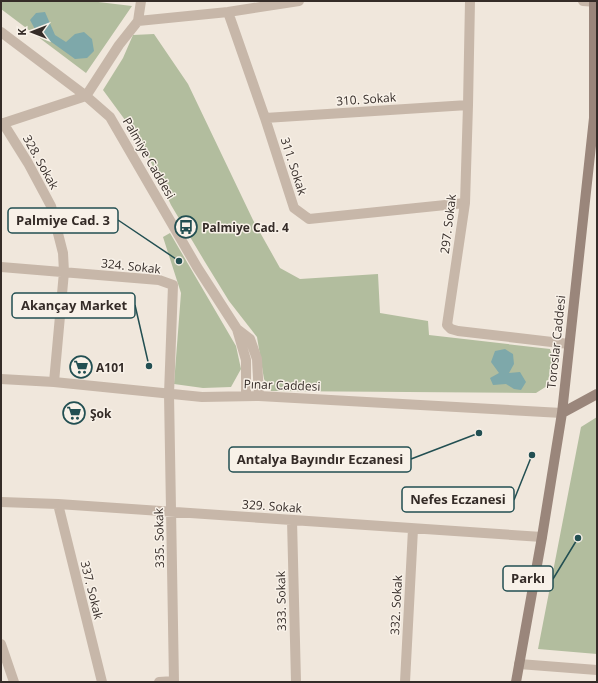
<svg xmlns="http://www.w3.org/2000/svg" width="598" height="683" font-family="'Open Sans',sans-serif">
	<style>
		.green { fill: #b2bd9e }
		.water { fill: #7ea8aa }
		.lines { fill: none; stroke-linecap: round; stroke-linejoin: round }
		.street { stroke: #c7b7a9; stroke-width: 10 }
		.secondary { stroke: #9a867b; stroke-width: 10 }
		.labels { text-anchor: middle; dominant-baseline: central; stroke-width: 3; stroke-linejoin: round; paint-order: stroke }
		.street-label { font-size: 12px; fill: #352c28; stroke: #f8f1e8 }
		.poi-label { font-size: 12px; font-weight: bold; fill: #352c28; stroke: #f8f1e8; text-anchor: start }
		.leader { fill: none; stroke: #224f52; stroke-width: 1.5 }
		.callout-dot { fill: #224f52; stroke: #f8f1e8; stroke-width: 1.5 }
		.callout { fill: #f8f1e8; stroke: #224f52; stroke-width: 1.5 }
		.callout-label { font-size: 13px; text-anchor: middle; font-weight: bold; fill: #352c28 }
	</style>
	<rect width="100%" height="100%" fill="#f0e7dc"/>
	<path class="green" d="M1,1H90L132,6L86,73L1,9Z
		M154,34L188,84L253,220L280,268L300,279L378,274L380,313L428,321L429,335L550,349L553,360L547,386L536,393L271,391L264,379L257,337L229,301L205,262L171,205L142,143L103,90L123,58L133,35Z
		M170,233L236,346L241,369L231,387L203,388L174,384L181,293L163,237Z
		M597,417V654L538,649L581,427Z"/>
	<path class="water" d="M45,12L55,35L66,42L75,34L84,32L92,39L94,51L87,58L75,59L36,31L30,20L36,13Z
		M505,349L513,354L514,364L509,373L520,372L526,382L521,390L514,389L506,384L493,385L490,378L499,373L491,362L495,351Z"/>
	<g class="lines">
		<path class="street" d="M470,1L468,105L465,203L447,325L451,329L458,331L569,344
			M583,1L597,2
			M228,12L265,118L294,208L309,219L465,203
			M138,21L228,12L299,1
			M1,32L86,96L110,117L197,267L237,329L246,360V396
			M265,118L468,105
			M3,123L28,163L51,206L63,253L64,272L54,382
			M1,124L86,96L119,45L138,21L141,1
			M1,267L159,280L173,285L169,394L174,682
			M237,329L250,339L257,359L259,396
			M1,379L54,382L202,397L259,396L562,413
			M1,502L58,504L542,537
			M58,504L102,682
			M292,520L296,682
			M1,644L14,682
			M519,664L597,670
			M159,682L174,681
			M405,682L413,529"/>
		<path class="secondary" d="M562,413L597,394
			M516,682L542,537L562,413L594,118V1"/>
	</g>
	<defs>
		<g id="bus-ring" transform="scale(1.15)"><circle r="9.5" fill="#f8f1e8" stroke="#224f52" stroke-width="1.5"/><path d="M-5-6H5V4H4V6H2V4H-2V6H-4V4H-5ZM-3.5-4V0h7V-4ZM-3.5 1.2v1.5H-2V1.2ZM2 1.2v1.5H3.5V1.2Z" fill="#224f52"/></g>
		<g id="supermarket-ring" transform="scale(1.15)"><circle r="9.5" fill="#f8f1e8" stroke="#224f52" stroke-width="1.5"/><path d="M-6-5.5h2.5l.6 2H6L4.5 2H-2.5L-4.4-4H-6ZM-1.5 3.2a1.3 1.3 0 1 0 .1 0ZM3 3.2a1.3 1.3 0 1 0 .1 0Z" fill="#224f52"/></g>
	</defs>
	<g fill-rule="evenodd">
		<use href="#bus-ring" x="186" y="227"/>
		<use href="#supermarket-ring" x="81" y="367"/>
		<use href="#supermarket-ring" x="74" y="413"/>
	</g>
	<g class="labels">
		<g class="street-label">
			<text transform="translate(366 99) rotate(-4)">310. Sokak</text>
			<text transform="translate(149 158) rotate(60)">Palmiye Caddesi</text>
			<text transform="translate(41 162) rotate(61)">328. Sokak</text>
			<text transform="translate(294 166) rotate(72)">311. Sokak</text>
			<text transform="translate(448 224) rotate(-83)">297. Sokak</text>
			<text transform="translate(131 266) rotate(6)">324. Sokak</text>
			<text transform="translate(556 342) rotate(-84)">Toroslar Caddesi</text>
			<text transform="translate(282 385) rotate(2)">Pınar Caddesi</text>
			<text transform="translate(272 506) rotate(4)">329. Sokak</text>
			<text transform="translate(159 538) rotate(-91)">335. Sokak</text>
			<text transform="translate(92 590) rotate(76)">337. Sokak</text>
			<text transform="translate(281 601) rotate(-91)">333. Sokak</text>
			<text transform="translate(396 605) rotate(-87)">332. Sokak</text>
		</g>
		<g class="poi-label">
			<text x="202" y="227">Palmiye Cad. 4</text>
			<text x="96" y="367">A101</text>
			<text x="90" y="413">Şok</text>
		</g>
	</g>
	<path class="leader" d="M179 261L118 220M149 366L135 305M479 433L411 459M532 455L514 500M578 538L553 579"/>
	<g class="callout-dot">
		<circle cx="179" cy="261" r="4"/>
		<circle cx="149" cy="366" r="4"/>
		<circle cx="479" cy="433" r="4"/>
		<circle cx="532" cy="455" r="4"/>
		<circle cx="578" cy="538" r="4"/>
	</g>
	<g class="callout">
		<rect x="8" y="208" width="110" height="25" rx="4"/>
		<rect x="12" y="293" width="123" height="25" rx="4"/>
		<rect x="229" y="447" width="182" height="25" rx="4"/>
		<rect x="402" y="487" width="112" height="25" rx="4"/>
		<rect x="503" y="566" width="50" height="25" rx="4"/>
	</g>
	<g class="callout-label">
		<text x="63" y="225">Palmiye Cad. 3</text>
		<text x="74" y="310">Akançay Market</text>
		<text x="320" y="464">Antalya Bayındır Eczanesi</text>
		<text x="458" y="504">Nefes Eczanesi</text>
		<text x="528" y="583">Parkı</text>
	</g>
	<rect width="598" height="683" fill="none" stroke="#352c28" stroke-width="4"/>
	<g transform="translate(32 32) rotate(270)" stroke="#f8f1e8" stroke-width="3" paint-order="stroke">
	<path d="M0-3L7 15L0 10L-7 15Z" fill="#352c28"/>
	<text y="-6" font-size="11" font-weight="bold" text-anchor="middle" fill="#352c28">K</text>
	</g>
</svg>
